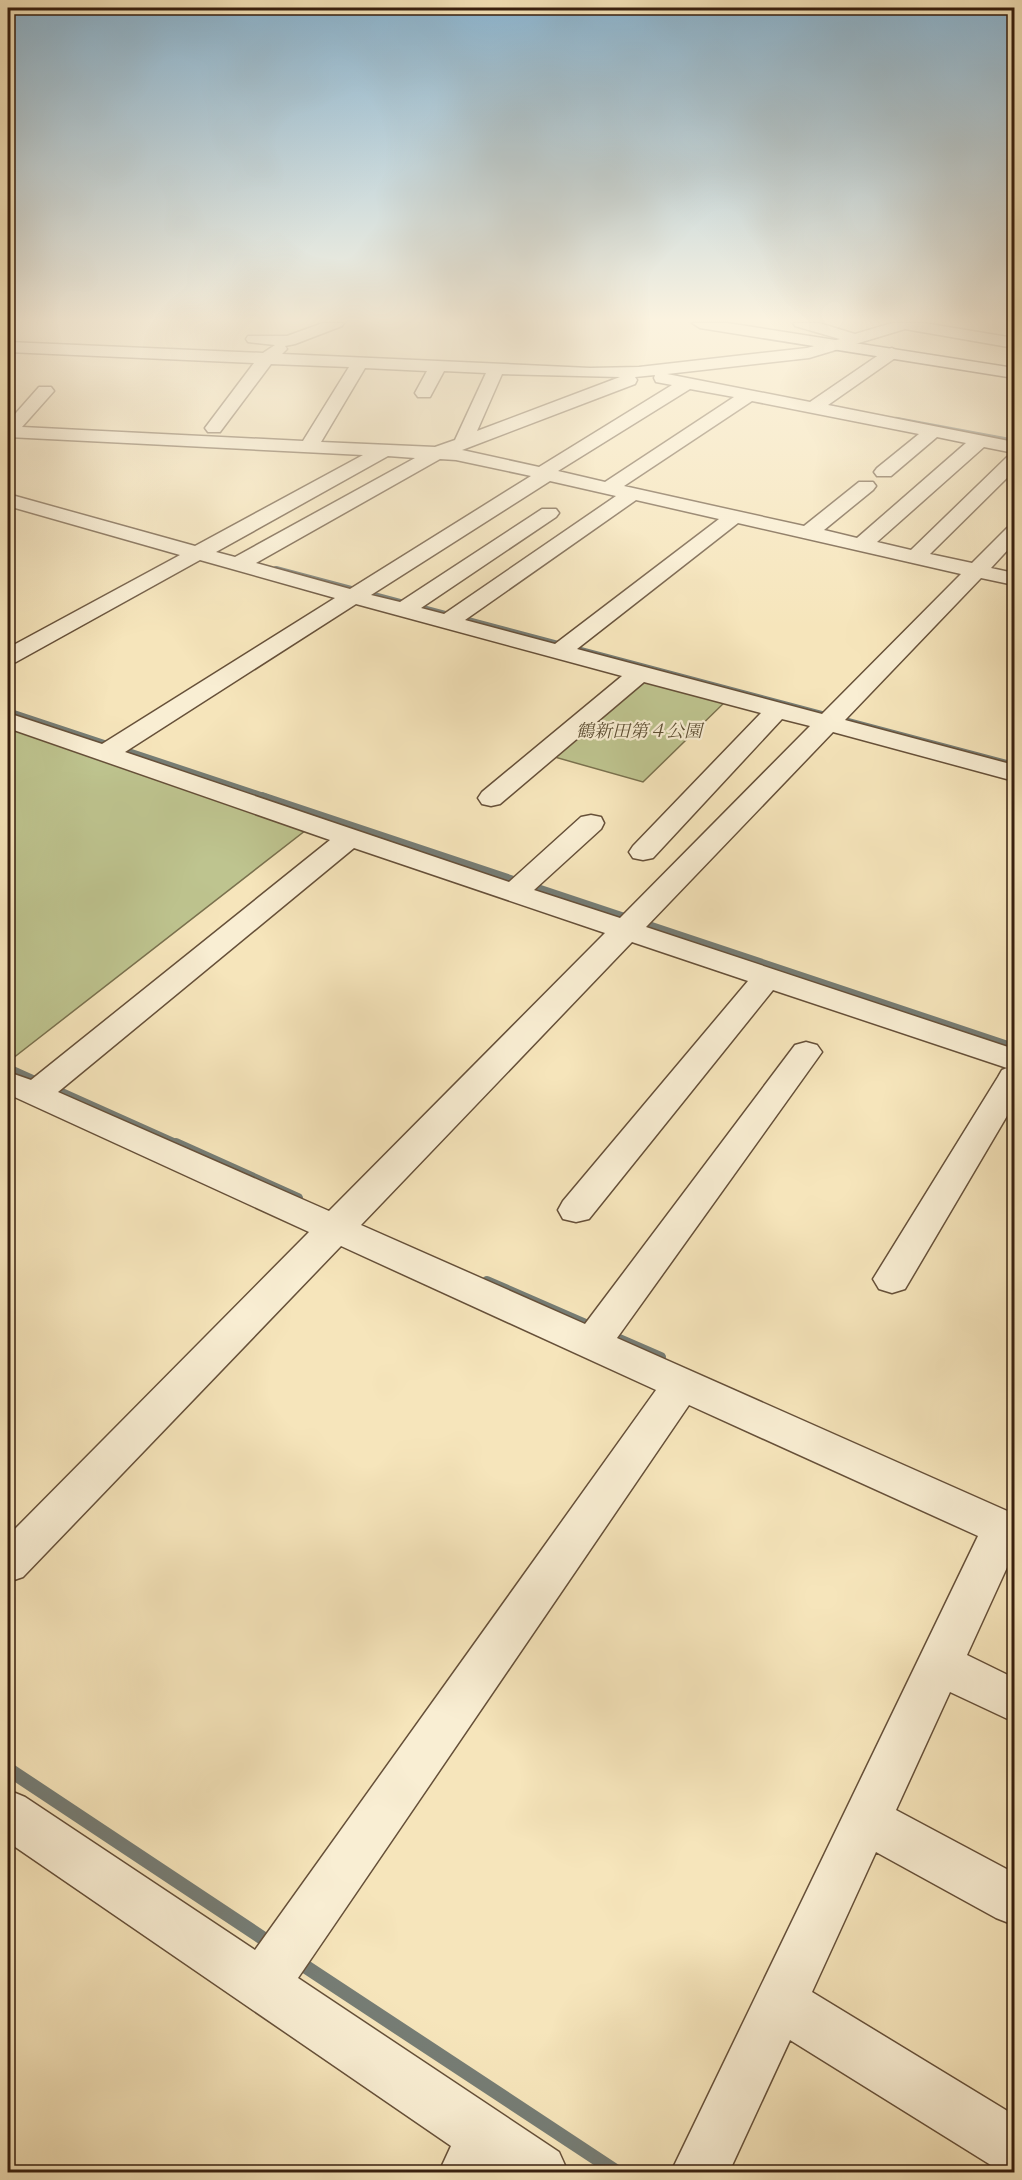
<svg xmlns="http://www.w3.org/2000/svg" width="1022" height="2180" font-family="'IM FELL Double Pica','Noto Serif JP',serif">
	<style>
		.green { fill: #bec48f; stroke: #7a714e; stroke-width: 1.5 }
		.lines { fill: none; stroke-linecap: round; stroke-linejoin: round }
		.stream-far4 { stroke: #767d75; stroke-width: 4.5 }
		.stream-far3 { stroke: #767d75; stroke-width: 6 }
		.stream-far2 { stroke: #767d75; stroke-width: 8 }
		.stream-far1 { stroke: #767d75; stroke-width: 10 }
		.stream { stroke: #767d75; stroke-width: 14 }
		.minor-casing { stroke: #665039; stroke-width: 3 }
		.secondary-casing { stroke: #361e0e; stroke-width: 3 }
		.minor { fill: #f9eed3; fill-rule: evenodd }
		.secondary { fill: #f9eed3; fill-rule: evenodd }
		.labels { text-anchor: middle; dominant-baseline: central; stroke-width: 4.5; stroke-linejoin: round; paint-order: stroke }
		.far-park-label { font-size: 18px; font-style: italic; fill: #5f5035; stroke: #f9eed3 }
	</style>
	<rect width="100%" height="100%" fill="#f6e5bb"/>
	<filter id="stains"><feTurbulence type="fractalNoise" baseFrequency=".00333" numOctaves="4"/><feColorMatrix values="0 0 0 0 .2 0 0 0 0 .09 0 0 0 0 .02 0 0 0 .5 -.17"/></filter>
	<radialGradient id="worn" r=".72"><stop offset=".6" stop-color="#630" stop-opacity="0"/><stop offset="1" stop-color="#630" stop-opacity=".3"/></radialGradient>
	<path class="green" d="M647,680L726,701L643,782L551,756L636,681Z
		M8,728L306,830L8,1062Z"/>
	<g class="lines">
		<path class="stream-far4" d="M896,419L1014,441"/>
		<path class="stream-far3" d="M276,569L1014,765
			M8,711L267,797"/>
		<path class="stream-far2" d="M262,796L1014,1047
			M8,1068L180,1145"/>
		<path class="stream-far1" d="M176,1143L298,1198
			M487,1281L595,1328
			M608,1334L661,1357"/>
		<path class="stream" d="M8,1769L273,1945
			M297,1961L617,2172"/>
		<g class="minor-casing">
			<path id="minor" d="M323,323H344L342,326L295,344L285,346L287,349L282,354L590,368L639,367L807,348L840,339L795,326L793,323H819L855,334L892,323H924L1014,338V348L905,329L809,358L667,374L810,402L886,350L892,348L900,353L898,356L828,405L1014,442V453L984,447L877,542L911,550L1007,457L1014,455V471L930,554L972,563L1007,528L1014,526V543L991,568L1014,573V585L981,578L845,720L1014,765V781L833,732L646,927L1014,1049V1104L905,1289L892,1293L879,1289L873,1279L998,1077L1002,1070L1007,1068L773,990L589,1219L576,1222L563,1219L558,1210L563,1201L748,981L632,942L361,1225L585,1324L795,1045L806,1042L817,1045L822,1052L817,1059L617,1338L1014,1514V1552L967,1655L1014,1678V1722L950,1692L896,1810L1014,1873V1925L996,1918L876,1852L812,1992L1014,2115V2172H1007L994,2167L790,2040L729,2172H671L978,1536L689,1405L298,1978L559,2152L568,2172H439L451,2146L8,1842V1790L25,1797L255,1950L656,1390L341,1246L23,1577L8,1582V1536L309,1232L8,1094V1072L31,1080L330,840L8,728V713L102,744L335,598L200,560L16,662L8,664V648L180,555L8,506V494L195,546L363,455L8,437V422L39,387H51L54,391L22,427L303,441L349,367L271,364L220,432H208L205,428L254,363L8,352V342L263,353L275,345L248,342L246,339L248,336H287ZM365,368L427,371L415,393L418,397H430L444,371L486,373L455,440L435,447L321,442ZM502,374L620,377L477,431ZM655,375L654,378L656,382L672,385L539,467L462,450L635,384L637,380L635,377ZM690,389L734,397L605,482L558,471ZM752,401L919,434L877,468L874,472L877,476H891L937,437L966,443L857,538L824,530L873,490L876,486L873,482H859L804,526L624,486ZM388,456L415,458L235,557L216,552ZM440,459L456,460L531,476L350,589L256,563ZM550,481L616,496L444,614L421,608L556,517L559,513L556,509H542L400,602L371,595ZM636,500L719,519L555,644L465,620ZM738,523L961,574L822,714L577,649ZM356,604L622,676L482,792L478,798L482,804L491,806L500,804L644,682L761,713L633,846L629,852L633,858L643,860L653,858L782,719L810,726L620,918L534,890L601,829L604,823L601,817L591,815L581,817L509,882L125,752ZM354,848L605,933L329,1211L58,1092Z"/>
		</g>
		<g class="secondary-casing">
			<path id="secondary" d="M692,323H727L1014,368V378L700,328Z"/>
		</g>
		<use href="#minor" class="minor"/>
		<use href="#secondary" class="secondary"/>
	</g>
	<linearGradient id="sky" x2="0" y2="1"><stop stop-color="#8bb8d6"/><stop offset="0.51" stop-color="#fbf3e0"/><stop offset="1" stop-color="#fbf3e0" stop-opacity="0"/></linearGradient>
	<rect width="1022" height="628" fill="url(#sky)"/>
	<g class="labels">
		<g class="far-park-label">
			<text x="639" y="731">鶴新田第４公園</text>
		</g>
	</g>
	<rect width="1022" height="2180" fill="none" stroke="#f6e5bb" stroke-width="30"/>
	<rect x="9" y="9" width="1004" height="2162" fill="none" stroke="#361e0e" stroke-width="3"/>
	<rect x="15" y="15" width="992" height="2150" fill="none" stroke="#361e0e" stroke-width="1.5"/>
	<rect width="100%" height="100%" filter="url(#stains)"/>
	<rect width="100%" height="100%" fill="url(#worn)"/>
</svg>
